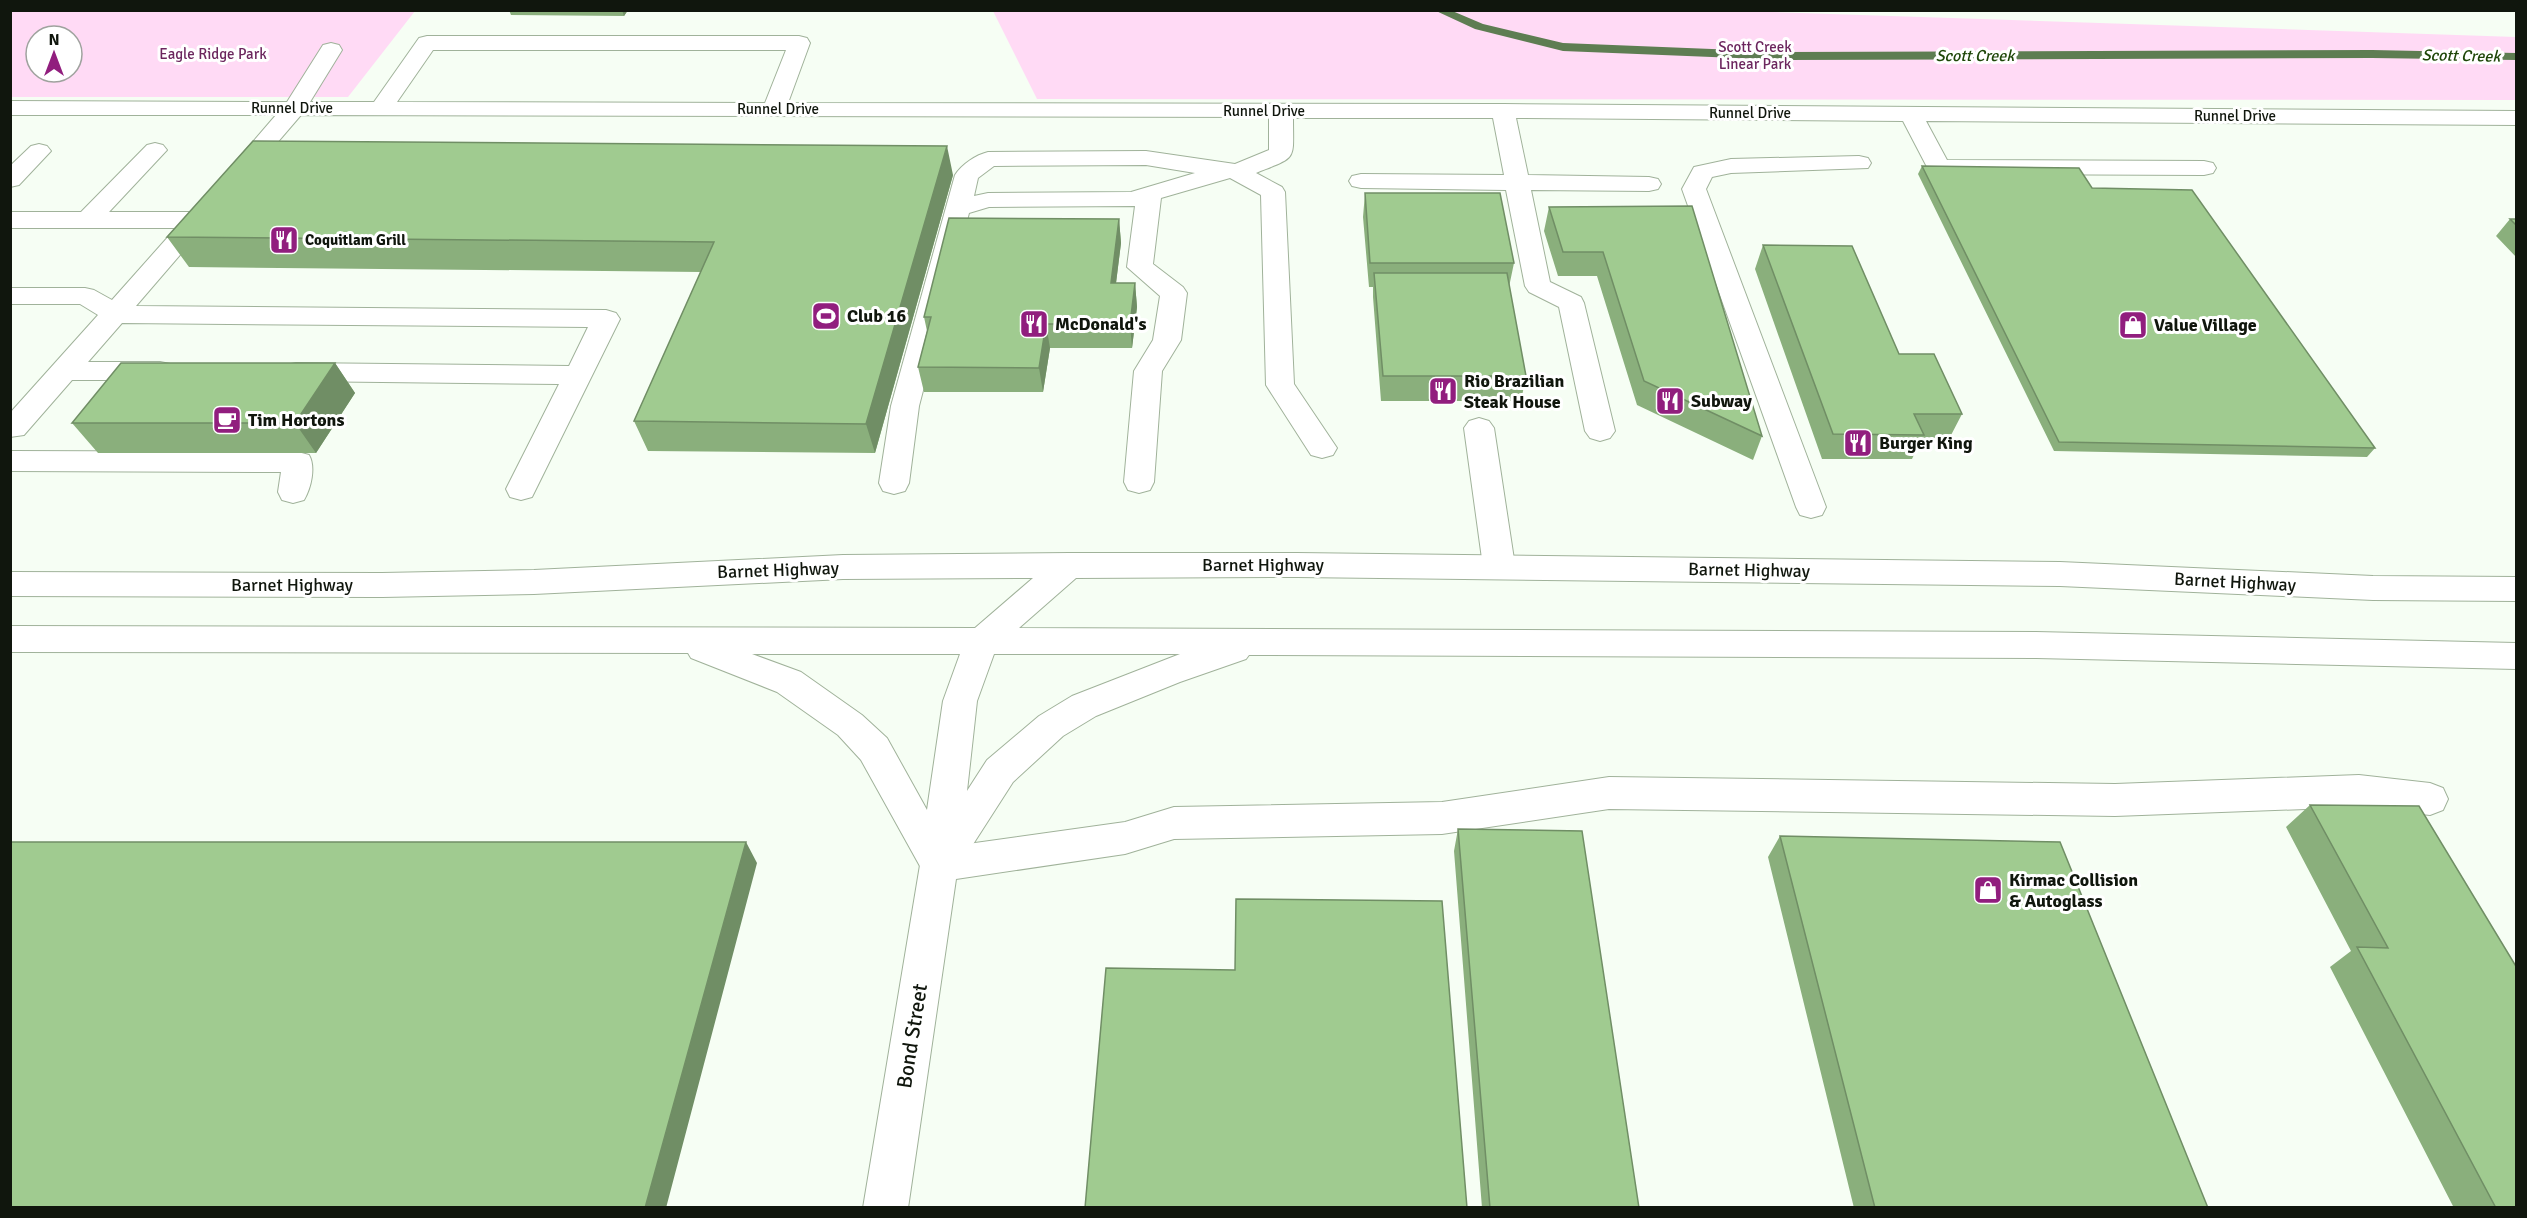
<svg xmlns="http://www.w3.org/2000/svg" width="2527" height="1218" font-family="Signika,sans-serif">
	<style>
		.green { fill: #ffdaf5; fill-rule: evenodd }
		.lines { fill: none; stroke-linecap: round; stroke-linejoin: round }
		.stream { fill: #5e7d52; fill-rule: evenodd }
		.minor-casing { stroke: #a0b29a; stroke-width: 2 }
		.major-casing { stroke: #a0b29a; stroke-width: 2 }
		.minor { fill: #fff; fill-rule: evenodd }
		.major { fill: #fff; fill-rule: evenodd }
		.wall { fill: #8aaf7c }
		.shaded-wall { fill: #708e65 }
		.building { fill: #a0cb90; stroke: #708e65; stroke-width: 1.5 }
		.labels { text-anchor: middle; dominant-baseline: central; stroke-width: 6; stroke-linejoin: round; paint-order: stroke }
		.far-park-label { font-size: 15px; fill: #6c265e; stroke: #fff }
		.far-street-label { font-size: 15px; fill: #10160d; stroke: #fff }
		.far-poi-label { font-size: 15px; font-weight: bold; fill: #10160d; stroke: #fff; text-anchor: start }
		.far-water-label { font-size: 16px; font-style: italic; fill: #1e4608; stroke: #fff }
		.poi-label { font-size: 18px; font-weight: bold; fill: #10160d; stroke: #fff; text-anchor: start }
		.street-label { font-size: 18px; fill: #10160d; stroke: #fff }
		.near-street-label { font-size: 21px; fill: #10160d; stroke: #fff }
	</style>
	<rect width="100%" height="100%" fill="#f6fef4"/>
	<path class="green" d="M11,11H415L348,97H11ZM36,36H72V72H36Z
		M993,11H1742L2516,37V100L1037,99Z"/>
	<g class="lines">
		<path class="stream" d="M1434,10H1450L1483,24L1563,43L1785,52L2372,50L2516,53V60L2372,58L1785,60L1563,51L1475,29Z"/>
		<g class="minor-casing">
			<path id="minor" d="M427,36H799L807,38L810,43L788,103L1503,104L2516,111V125L1926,121L1947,160L2204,161L2213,163L2216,168L2213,173L2204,175L1939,174L1930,172L1927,167L1903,121L1516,118L1528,175L1649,177L1658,179L1661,184L1658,189L1649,191L1531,190L1550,282L1581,297L1584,303L1615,431L1610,438L1600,441L1590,438L1585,431L1559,307L1529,292L1525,286L1506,190L1361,188L1352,186L1349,181L1352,176L1361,174L1504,175L1493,118H1293C1293,162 1298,156 1256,173L1282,187L1285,192L1294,384L1337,448L1333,455L1322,458L1311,455L1266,385L1261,195L1230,178L1161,198L1153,264L1183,287L1187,293L1181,340L1162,371L1154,482L1150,490L1139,493L1128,490L1124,482L1134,371L1153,340L1160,296L1127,267L1135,206L989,207L969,213L919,406L909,483L905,491L894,494L883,491L879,483L891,406L955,175C962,164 976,155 988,152L1146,151L1235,164L1269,150V117L301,115L247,178L238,180L229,178L226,173L276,115H10V101L287,102L323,45L331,43L339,45L342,50L310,102H374L419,38ZM433,50H786L765,103L397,102ZM1146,165L1195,173L1131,192L988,193L974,196L978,178L994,166Z
				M155,143L163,145L167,150L109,212H190C197,205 203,204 213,207L217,212L136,306L606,310L616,313L620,319L532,497L521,500L510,497L506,489L559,384L296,381L286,379L282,372L286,365L296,363L569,366L588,327L122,323L88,362H160L170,364L174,371L170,378L160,380H72L24,435L10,437V413L98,315L80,304H10V288H85L94,290L112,300L176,228H10V212H81L147,145Z
				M39,144L47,146L51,151L19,185L10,187V166L31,146Z
				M1859,156L1868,158L1871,163L1868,168L1731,173L1712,177L1706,189L1826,507L1822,515L1811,518L1800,515L1796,507L1682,189L1694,167L1731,159Z
				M1479,418L1489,421L1494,428L1515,566L1510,574L1499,578L1488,574L1483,566L1464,428L1469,421Z
				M10,451L298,452L309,455C316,467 311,488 304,500L293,503L282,500L278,492L281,472L10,471Z
				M2359,775L2430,783L2443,788L2448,799L2443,810L2430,815L2359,807L2115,816L1609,809L1442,834L1174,839L1125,854L956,879L908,1208H863L920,865L926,853L939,848L1125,822L1174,807L1442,802L1609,777L2115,784Z"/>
		</g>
		<g class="major-casing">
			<path id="major" d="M1070,553H1297L2060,562L2373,576L2516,577V601L2373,600L2060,586L1297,577L1076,578L1019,628L2036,632L2516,643V669L2036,658L1249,655L1246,659L1180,682L1096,716L1063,736L1013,782L952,877L939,882L926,877L861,760L838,735L777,692L691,658L688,653L10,652V626L975,628L1033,578L843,579L534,594L382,597L10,596V572L382,573L534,570L843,555ZM752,654H960L943,701L927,810L887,738L862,715L801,672ZM994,654H1180L1072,696L1039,716L987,760L967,791L977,701Z"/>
		</g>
		<use href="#minor" class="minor"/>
		<use href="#major" class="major"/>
	</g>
	<path class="wall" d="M509,10H628L624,16L511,15Z
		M1922,166L2092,188L2375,448L2367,457L2054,451L1918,174Z
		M953,175L875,453L648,451L634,421L701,272L189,267L167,237Z
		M1365,193L1514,263L1509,287L1526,376L1521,401H1381L1373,297V287H1369L1363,217Z
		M1692,206L1762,436L1753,460L1637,405L1597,276H1558L1544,231L1549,207Z
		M1119,219L1121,243L1116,283H1135L1137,307L1132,348H1050L1043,392H924L918,367L927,331L924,317Z
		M2510,219H2517V258L2496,236Z
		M1763,245L1899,354L1962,414L1949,439L1922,438L1912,459H1822L1755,269Z
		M335,363L355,393L316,453H98L72,423Z
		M2310,805L2517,968V1208H2454L2330,967L2351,951L2286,827Z
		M1458,829L1639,1208H1482L1454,851Z
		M1780,836L2208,1208H1854L1768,857Z"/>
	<path class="shaded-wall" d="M622,10H628L624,16Z
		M947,146L953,175L875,453L866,424Z
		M1119,219L1121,243L1113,307L1111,283Z
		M1135,283L1137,307L1132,348L1130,324Z
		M1046,324L1050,348L1043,392L1039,368Z
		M335,363L355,393L316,453L295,423Z
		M746,842L757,863L666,1208H645Z"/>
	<path class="building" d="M253,141L947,146L866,424L634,421L714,242L167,237Z
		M1922,166L2079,168L2092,188L2192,190L2375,448L2059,442Z
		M1365,193H1500L1514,263H1370Z
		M1692,206L1762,436L1644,381L1603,252H1563L1549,207Z
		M949,218L1119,219L1111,283H1135L1130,324H1046L1039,368L918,367L931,317H924Z
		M2510,219H2517V226Z
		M1763,245L1852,246L1899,354H1934L1962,414H1914L1924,435L1833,434Z
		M1374,273H1507L1526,376H1383Z
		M121,363H335L295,423H72Z
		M2310,805L2419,806L2517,968V1208H2496L2357,947L2388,948Z
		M1458,829L1582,831L1639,1208H1490Z
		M1780,836L2060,842L2208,1208H1875Z
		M10,842H746L645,1208H10Z
		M1236,899L1442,901L1467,1208H1085L1106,968L1235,970Z"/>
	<defs>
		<g id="restaurant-square" transform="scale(1.5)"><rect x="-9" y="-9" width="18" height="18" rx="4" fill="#911e7e" stroke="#fff"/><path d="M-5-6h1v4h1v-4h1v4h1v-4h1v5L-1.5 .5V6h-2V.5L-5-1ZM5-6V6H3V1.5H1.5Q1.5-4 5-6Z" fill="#fff"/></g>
		<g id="stadium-square" transform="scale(1.5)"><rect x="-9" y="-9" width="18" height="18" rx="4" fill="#911e7e" stroke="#fff"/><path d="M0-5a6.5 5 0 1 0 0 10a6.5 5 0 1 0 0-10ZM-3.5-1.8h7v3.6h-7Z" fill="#fff"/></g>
		<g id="shop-square" transform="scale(1.5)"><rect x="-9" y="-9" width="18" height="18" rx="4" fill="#911e7e" stroke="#fff"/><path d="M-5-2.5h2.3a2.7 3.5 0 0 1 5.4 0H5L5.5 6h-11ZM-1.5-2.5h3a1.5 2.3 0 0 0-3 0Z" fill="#fff"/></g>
		<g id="cafe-square" transform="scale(1.5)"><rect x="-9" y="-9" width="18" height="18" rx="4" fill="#911e7e" stroke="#fff"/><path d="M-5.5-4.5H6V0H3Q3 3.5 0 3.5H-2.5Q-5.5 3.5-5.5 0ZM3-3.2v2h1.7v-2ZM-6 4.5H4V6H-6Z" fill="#fff"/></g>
	</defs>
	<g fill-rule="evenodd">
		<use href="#restaurant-square" x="284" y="240"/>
		<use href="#stadium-square" x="826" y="316"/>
		<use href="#restaurant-square" x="1034" y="324"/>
		<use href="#shop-square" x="2133" y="325"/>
		<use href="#restaurant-square" x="1443" y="391"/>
		<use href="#restaurant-square" x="1670" y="401"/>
		<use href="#cafe-square" x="227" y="420"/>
		<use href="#restaurant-square" x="1858" y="443"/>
		<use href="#shop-square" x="1988" y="890"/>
	</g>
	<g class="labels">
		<g class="far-park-label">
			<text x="1755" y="47">Scott Creek<tspan x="1755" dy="17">Linear Park</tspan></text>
			<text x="213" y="54">Eagle Ridge Park</text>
		</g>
		<g class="far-street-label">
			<text x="292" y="108">Runnel Drive</text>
			<text x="778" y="109">Runnel Drive</text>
			<text x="1264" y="111">Runnel Drive</text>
			<text x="1750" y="113">Runnel Drive</text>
			<text x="2235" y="116">Runnel Drive</text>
		</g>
		<g class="far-poi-label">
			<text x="305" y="240">Coquitlam Grill</text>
		</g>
		<g class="far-water-label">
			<text x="1975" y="56">Scott Creek</text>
			<text transform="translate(2461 56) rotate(1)">Scott Creek</text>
		</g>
		<g class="poi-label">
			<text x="847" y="316">Club 16</text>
			<text x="1055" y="324">McDonald's</text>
			<text x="2154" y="325">Value Village</text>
			<text x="1464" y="381">Rio Brazilian<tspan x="1464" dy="21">Steak House</tspan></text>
			<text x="1691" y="401">Subway</text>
			<text x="248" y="420">Tim Hortons</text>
			<text x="1879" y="443">Burger King</text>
			<text x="2009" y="880">Kirmac Collision<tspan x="2009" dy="21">&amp; Autoglass</tspan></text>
		</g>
		<g class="street-label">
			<text x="1263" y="565">Barnet Highway</text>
			<text transform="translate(778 570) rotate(-2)">Barnet Highway</text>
			<text transform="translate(1749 570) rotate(1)">Barnet Highway</text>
			<text transform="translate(2235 582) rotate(3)">Barnet Highway</text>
			<text x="292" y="585">Barnet Highway</text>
		</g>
		<g class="near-street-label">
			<text transform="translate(912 1036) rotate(-81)">Bond Street</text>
		</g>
	</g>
	<rect width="2527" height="1218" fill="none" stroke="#10160d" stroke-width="24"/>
	<g transform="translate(54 54)"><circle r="28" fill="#ffffff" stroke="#9fa29e" stroke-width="1.5"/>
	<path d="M0-4.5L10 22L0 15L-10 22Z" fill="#911e7e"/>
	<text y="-9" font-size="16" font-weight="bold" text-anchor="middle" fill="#10160d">N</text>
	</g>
</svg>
